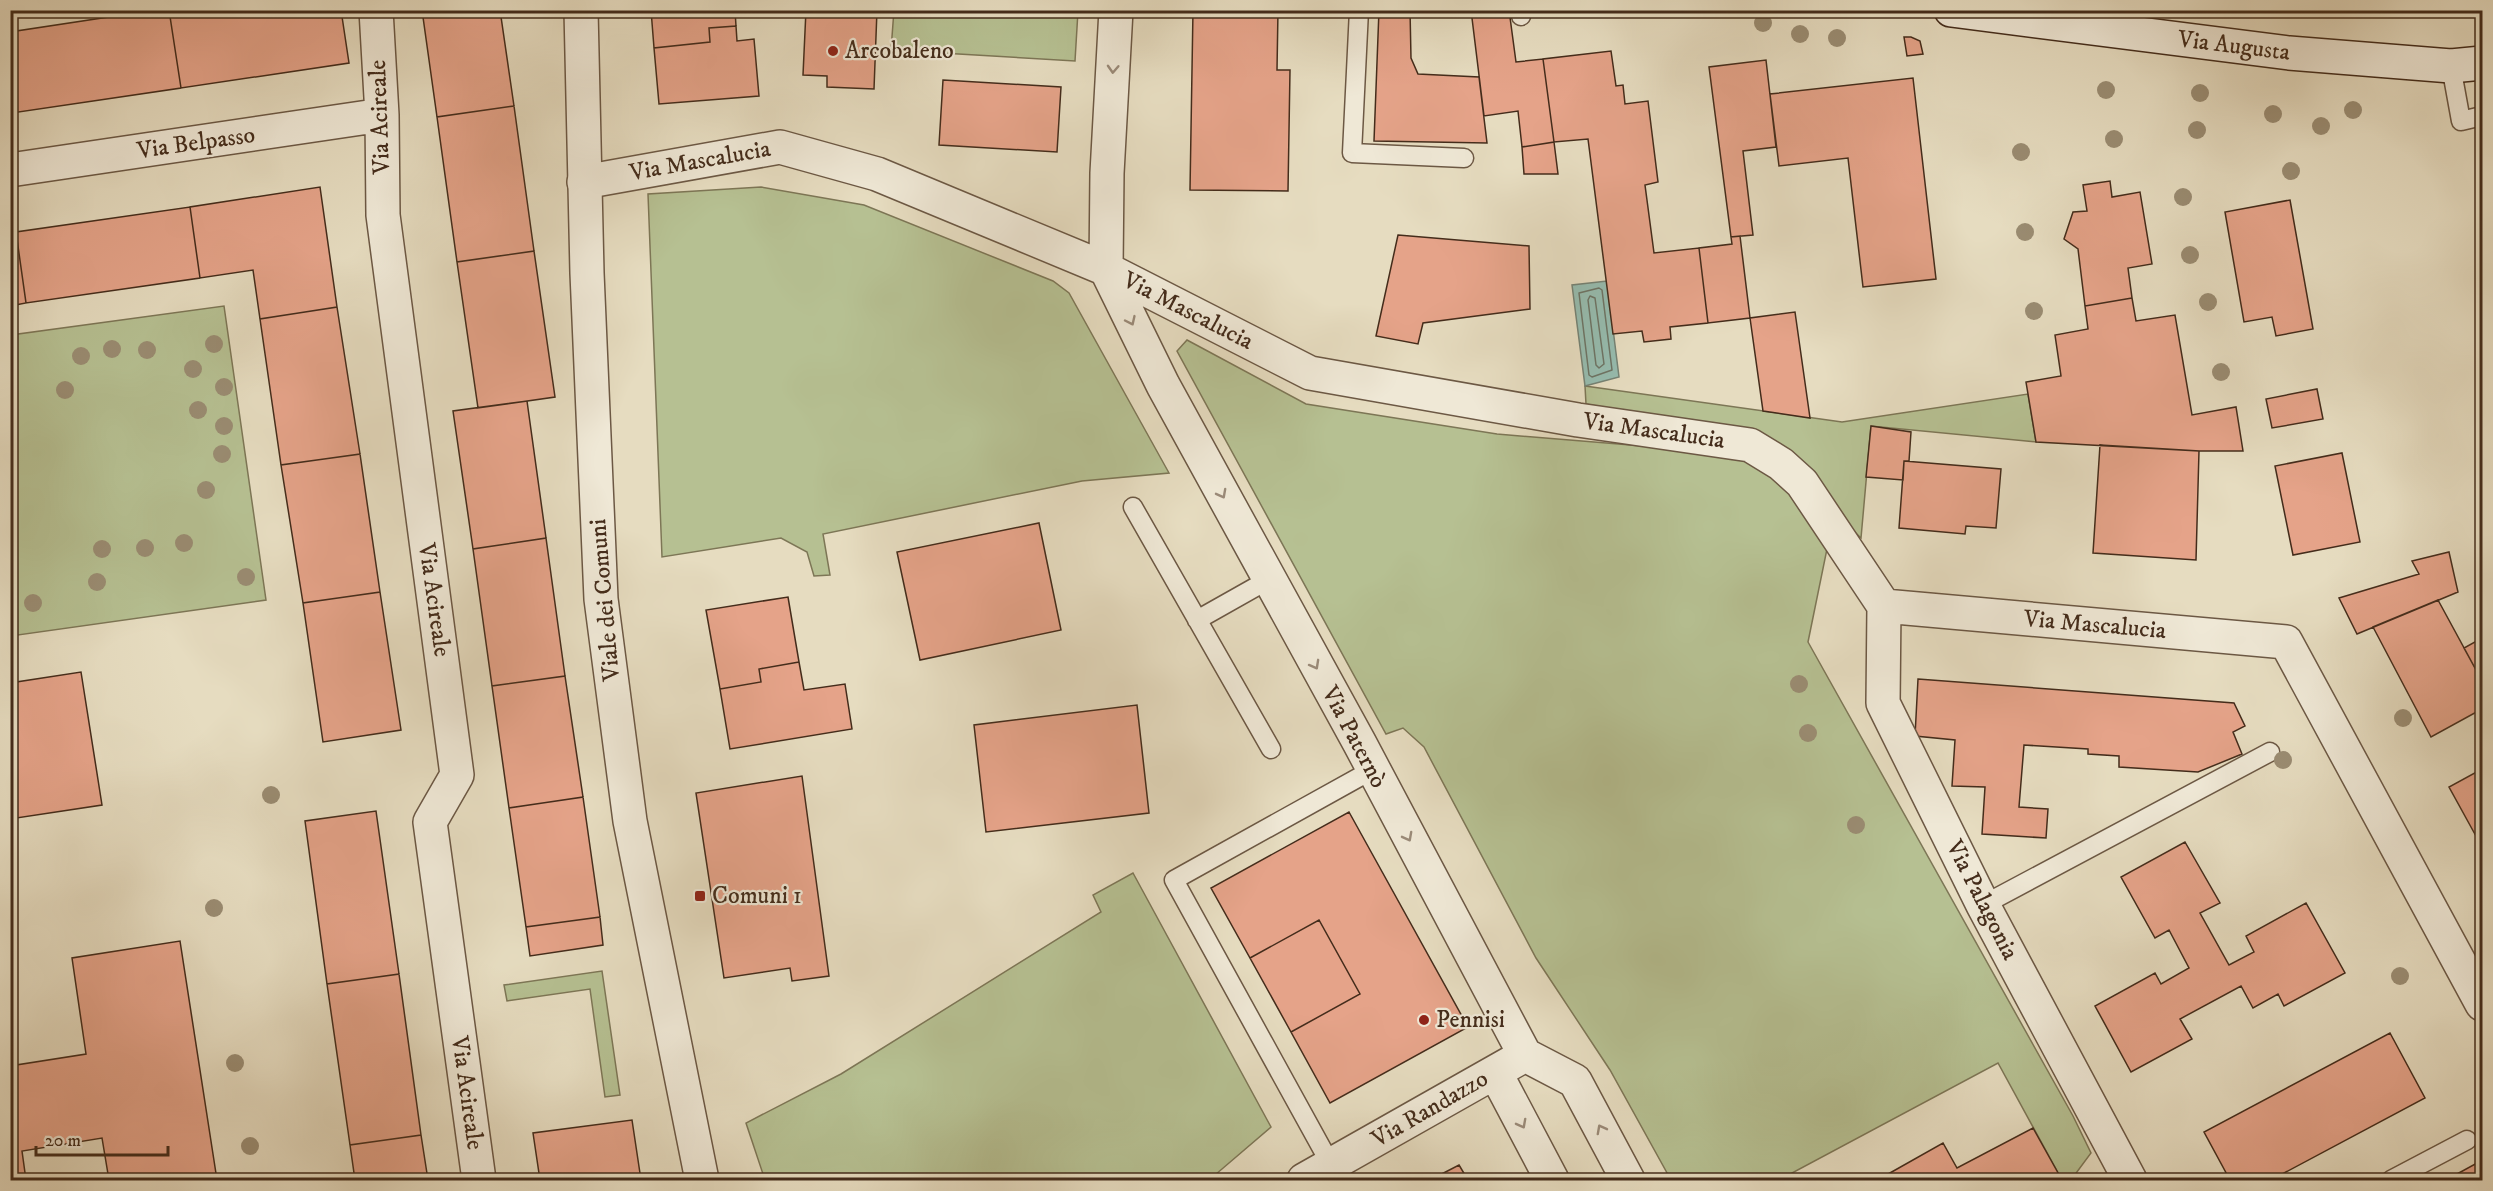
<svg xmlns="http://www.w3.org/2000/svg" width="2493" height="1191" font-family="'IM FELL DW Pica',serif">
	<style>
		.green { fill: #b6c092; stroke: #7d7656; stroke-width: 1.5 }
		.water { fill: #96bcaf; stroke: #758274; stroke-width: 1.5 }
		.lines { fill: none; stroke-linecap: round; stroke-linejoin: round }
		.shore { stroke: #6d7465; stroke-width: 1.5 }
		.building { fill: #e5a389; stroke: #442c1b; stroke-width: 1.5 }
		.service-casing { stroke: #6c5844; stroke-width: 21 }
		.minor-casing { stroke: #6c5844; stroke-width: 36 }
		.tertiary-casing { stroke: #6c5844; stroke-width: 36 }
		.secondary-casing { stroke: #442c1b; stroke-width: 36 }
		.service { stroke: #efe8d6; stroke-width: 18 }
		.minor { stroke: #efe8d6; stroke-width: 33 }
		.tertiary { stroke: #efe8d6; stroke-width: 33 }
		.secondary { stroke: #efe8d6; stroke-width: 33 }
		.tree { fill: #9a8c72 }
		.oneway { stroke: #9a8a78 }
		.poi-dot { fill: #8f2418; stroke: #efe8d6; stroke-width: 2 }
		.labels { text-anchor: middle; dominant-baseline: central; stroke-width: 4.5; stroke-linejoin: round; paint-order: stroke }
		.street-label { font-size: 24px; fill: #442c1b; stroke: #efe8d6 }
		.poi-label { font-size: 24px; fill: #442c1b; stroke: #efe8d6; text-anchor: start }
	</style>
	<rect width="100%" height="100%" fill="#e6dcc0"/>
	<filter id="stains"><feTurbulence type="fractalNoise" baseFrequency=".00333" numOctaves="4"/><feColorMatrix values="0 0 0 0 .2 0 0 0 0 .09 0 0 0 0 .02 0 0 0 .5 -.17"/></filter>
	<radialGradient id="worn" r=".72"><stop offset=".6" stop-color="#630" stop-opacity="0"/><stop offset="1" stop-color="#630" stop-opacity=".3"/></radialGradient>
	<path class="green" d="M894,10L1078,11L1075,61L891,50Z
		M761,187L864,205L1053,281L1069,293L1169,473L1082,481L823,534L830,575L814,576L807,552L781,538L662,557L648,194Z
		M224,306L266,600L11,636V335Z
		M1187,340L1306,404L1497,434L1728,453C1785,473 1797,502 1827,549L1808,642L2073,1116L2091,1153L2071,1180H2062L1998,1063L1779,1180H1671L1610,1070L1536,958L1424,747L1403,728L1386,734L1177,351Z
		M1585,386L1842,422L2028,394L2036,442L1871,426L1861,538L1754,436L1586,404Z
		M1133,873L1271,1127L1215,1175L1206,1180H765L746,1123L841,1074L1101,912L1093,895Z
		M602,971L620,1095L605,1097L590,989L507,1001L504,985Z"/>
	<path class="water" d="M1607,281L1619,377L1585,386L1572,285Z"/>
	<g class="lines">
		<path class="shore" d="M1599,288L1602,290L1612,370L1592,377L1589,375L1579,293Z
			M1590,296L1595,298L1604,364L1599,368L1596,365L1588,300Z"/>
	</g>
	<path class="building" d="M155,10H169L181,88L12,113L10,32Z
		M169,10H341L349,63L181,88Z
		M422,10H500L514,106L437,117Z
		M651,10H735L736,26L709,28L710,42L654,48Z
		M806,10H877L874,89L827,87V76L803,75Z
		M1193,10H1278L1277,70H1290L1288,191L1190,190Z
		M1379,10H1410L1411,58L1418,74L1479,77L1487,143L1374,141Z
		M1471,10H1509L1516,62L1543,59L1554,142L1522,147L1518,111L1484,116Z
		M736,26L737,41L754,39L759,96L659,104L654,48L710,42L709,28Z
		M1904,37H1911L1920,41L1923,54L1907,56Z
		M1611,51L1616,86L1623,85L1625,104L1648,101L1658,182L1645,185L1654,253L1699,248L1708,323L1670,327L1671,339L1644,342L1642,331L1613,334L1588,139L1554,142L1543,59Z
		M1766,60L1776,147L1743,151L1753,235L1731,237L1709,67Z
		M1913,78L1936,279L1863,287L1848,158L1779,166L1770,94Z
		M943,80L1061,87L1057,152L939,145Z
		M514,106L534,251L457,262L437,117Z
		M1554,142L1558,174H1524L1522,147Z
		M2110,181L2112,197L2140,192L2152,264L2128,268L2132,298L2085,306L2078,249L2064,239L2073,212L2087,211L2083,185Z
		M320,187L337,307L260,319L253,270L200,278L190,207Z
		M2290,200L2313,329L2276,336L2272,317L2244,322L2225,212Z
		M190,207L200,278L26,303L16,232Z
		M16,232L26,303L10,306V233Z
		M1398,235L1529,246L1530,309L1423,323L1418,344L1376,336Z
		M1740,236L1750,318L1708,323L1699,248L1732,244L1731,237Z
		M534,251L555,397L478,408L457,262Z
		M2132,298L2136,321L2175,315L2192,415L2236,407L2243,451H2199L2036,442L2026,382L2061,376L2055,335L2088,329L2085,306Z
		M337,307L360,454L281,465L260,319Z
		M1795,312L1810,418L1763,411L1750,318Z
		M2317,389L2323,419L2272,428L2266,399Z
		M527,401L546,538L473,549L453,411Z
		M1871,426L1911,432L1909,461H1904L1903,480L1866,477Z
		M2100,445L2199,451L2196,560L2093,553Z
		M2342,453L2360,542L2293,555L2275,466Z
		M360,454L380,592L303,603L281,465Z
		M1904,461L2001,469L1996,528L1966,526L1965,534L1899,528Z
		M1039,523L1061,630L920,660L897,552Z
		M546,538L565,676L492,686L473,549Z
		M2449,552L2458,592L2357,634L2339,598L2419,574L2412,561Z
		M380,592L401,730L323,742L303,603Z
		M788,597L799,662L759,669L761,682L720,689L706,610Z
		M2438,600L2482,681V709L2431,737L2373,627Z
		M2482,638V681L2464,648Z
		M799,662L804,690L845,684L852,729L730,749L720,689L761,682L759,669Z
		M81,672L102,805L10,819V683Z
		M565,676L583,797L509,808L492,686Z
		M1918,679L2234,703L2245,726L2233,732L2242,754L2198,772L2119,767V756L2088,754V749L2024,745L2019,807L2048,809L2046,838L1982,834L1985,787L1952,786L1955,740L1915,736Z
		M1137,705L1149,813L986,832L974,725Z
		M2482,769V847L2449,787Z
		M802,776L829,976L792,981L790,968L724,978L696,793Z
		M583,797L600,917L526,927L509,808Z
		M376,811L399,974L327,984L305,821Z
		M1349,812L1468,1027L1330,1103L1291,1032L1360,994L1319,920L1250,958L1211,888Z
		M2185,842L2220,903L2200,913L2229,965L2254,952L2246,936L2306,903L2345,973L2284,1006L2278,994L2253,1008L2241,986L2180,1019L2192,1039L2131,1072L2095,1006L2155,973L2161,984L2189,968L2169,930L2155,938L2121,877Z
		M600,917L603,945L530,956L526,927Z
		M1319,920L1360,994L1291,1032L1250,958Z
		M180,941L217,1180H109L102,1138L22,1151L26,1180H10V1066L86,1054L72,958Z
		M399,974L421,1135L350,1145L327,984Z
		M2390,1033L2425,1098L2271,1180H2230L2204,1132Z
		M632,1120L641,1180H540L533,1133Z
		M2033,1128L2062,1180H1883L1881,1178L1943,1143L1957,1168Z
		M421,1135L428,1180H355L350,1145Z
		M2477,1163L2482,1173V1180H2446Z
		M1459,1165L1468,1180H1430Z"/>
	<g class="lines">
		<g class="service-casing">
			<path id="service" d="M1359,10L1352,153L1464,158
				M1520,10L1521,16
				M2451,66L2461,121L2482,116
				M1133,507L1271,749
				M1197,620L1268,580
				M1983,905L2270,752
				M1331,1165L1174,880L1372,770
				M2391,1180L2467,1140"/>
		</g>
		<g class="minor-casing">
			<path id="minor" d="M376,10L382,115L383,215L457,775L430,822L479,1180
				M1116,10L1107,173L1106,269L1163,385L1359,742L1525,1055L1575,1081L1628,1180
				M10,170L382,115
				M584,182L780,147L877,174L1106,269L1310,373L1578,420L1750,445L1781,464L1802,483L1884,606
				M1884,606L2286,642L2482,1004
				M1884,606L1883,703L1983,905L2130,1180
				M1495,1072L1552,1180
				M1304,1180L1525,1055"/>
		</g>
		<g class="tertiary-casing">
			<path id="tertiary" d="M581,10L587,273L601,599L630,821L702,1180"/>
		</g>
		<g class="secondary-casing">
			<path id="secondary" d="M1951,10L2289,53L2451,66L2482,63"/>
		</g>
		<use href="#service" class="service"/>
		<use href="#minor" class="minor"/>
		<use href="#tertiary" class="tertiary"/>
		<use href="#secondary" class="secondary"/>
	</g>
	<g class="tree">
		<circle cx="1763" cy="23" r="9"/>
		<circle cx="1800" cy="34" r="9"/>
		<circle cx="1837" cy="38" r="9"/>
		<circle cx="2106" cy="90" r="9"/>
		<circle cx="2200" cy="93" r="9"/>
		<circle cx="2353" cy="110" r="9"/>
		<circle cx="2273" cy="114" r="9"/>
		<circle cx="2321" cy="126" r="9"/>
		<circle cx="2197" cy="130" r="9"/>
		<circle cx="2114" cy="139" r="9"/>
		<circle cx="2021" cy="152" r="9"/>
		<circle cx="2291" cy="171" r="9"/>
		<circle cx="2183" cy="197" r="9"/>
		<circle cx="2025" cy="232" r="9"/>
		<circle cx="2190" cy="255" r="9"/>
		<circle cx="2208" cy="302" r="9"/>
		<circle cx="2034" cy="311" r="9"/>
		<circle cx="214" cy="344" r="9"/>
		<circle cx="112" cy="349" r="9"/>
		<circle cx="147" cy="350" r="9"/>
		<circle cx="81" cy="356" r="9"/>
		<circle cx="193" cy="369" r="9"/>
		<circle cx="2221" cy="372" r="9"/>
		<circle cx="224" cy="387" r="9"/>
		<circle cx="65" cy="390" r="9"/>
		<circle cx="198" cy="410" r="9"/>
		<circle cx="224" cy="426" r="9"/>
		<circle cx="222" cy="454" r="9"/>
		<circle cx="206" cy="490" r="9"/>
		<circle cx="184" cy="543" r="9"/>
		<circle cx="145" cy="548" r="9"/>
		<circle cx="102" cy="549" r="9"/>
		<circle cx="246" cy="577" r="9"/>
		<circle cx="97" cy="582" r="9"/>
		<circle cx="33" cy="603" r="9"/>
		<circle cx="1799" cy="684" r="9"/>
		<circle cx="2403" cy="718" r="9"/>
		<circle cx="1808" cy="733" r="9"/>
		<circle cx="2283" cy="760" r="9"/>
		<circle cx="271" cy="795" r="9"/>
		<circle cx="1856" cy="825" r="9"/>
		<circle cx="214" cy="908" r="9"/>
		<circle cx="2400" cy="976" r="9"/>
		<circle cx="235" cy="1063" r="9"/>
		<circle cx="250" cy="1146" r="9"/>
	</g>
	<defs><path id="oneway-chevron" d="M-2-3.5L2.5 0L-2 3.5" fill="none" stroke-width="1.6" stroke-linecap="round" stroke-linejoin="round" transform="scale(1.5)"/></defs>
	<g class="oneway">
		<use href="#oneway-chevron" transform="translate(1113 69) rotate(93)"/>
		<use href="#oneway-chevron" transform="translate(1131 321) rotate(65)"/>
		<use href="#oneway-chevron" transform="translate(1222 494) rotate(62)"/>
		<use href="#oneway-chevron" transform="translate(1315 665) rotate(61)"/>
		<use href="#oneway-chevron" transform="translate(1408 837) rotate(62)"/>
		<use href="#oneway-chevron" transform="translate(1522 1124) rotate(62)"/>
		<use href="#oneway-chevron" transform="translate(1601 1129) rotate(-118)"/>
	</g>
	<g class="poi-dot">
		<circle cx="833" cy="51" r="6"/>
		<rect x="694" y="890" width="12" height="12" rx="3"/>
		<circle cx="1424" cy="1020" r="6"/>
	</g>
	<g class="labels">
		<g class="street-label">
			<text transform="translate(2234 46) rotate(7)">Via Augusta</text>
			<text transform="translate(380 117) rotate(-92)">Via Acireale</text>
			<text transform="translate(196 143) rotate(-8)">Via Belpasso</text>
			<text transform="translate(700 161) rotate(-10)">Via Mascalucia</text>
			<text transform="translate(1188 311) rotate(27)">Via Mascalucia</text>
			<text transform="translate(1654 431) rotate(8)">Via Mascalucia</text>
			<text transform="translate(434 600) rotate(82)">Via Acireale</text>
			<text transform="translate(605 600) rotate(-95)">Viale dei Comuni</text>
			<text transform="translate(2095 625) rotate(5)">Via Mascalucia</text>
			<text transform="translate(1354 737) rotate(62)">Via Paternò</text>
			<text transform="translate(1982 900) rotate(63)">Via Palagonia</text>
			<text transform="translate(467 1093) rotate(82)">Via Acireale</text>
			<text transform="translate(1430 1109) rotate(-30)">Via Randazzo</text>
		</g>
		<g class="poi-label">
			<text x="845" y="51">Arcobaleno</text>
			<text x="712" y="896">Comuni 1</text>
			<text x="1436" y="1020">Pennisi</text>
		</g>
	</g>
	<rect width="2493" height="1191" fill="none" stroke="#e6dcc0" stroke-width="36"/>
	<rect x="12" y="12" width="2469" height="1167" fill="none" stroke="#442c1b" stroke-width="3"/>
	<rect x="18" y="18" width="2457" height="1155" fill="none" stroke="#442c1b" stroke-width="1.5"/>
	<path d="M36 1146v9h132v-9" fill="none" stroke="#442c1b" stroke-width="3"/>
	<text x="45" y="1146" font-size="18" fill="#442c1b" stroke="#efe8d6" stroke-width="4.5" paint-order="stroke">20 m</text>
	<rect width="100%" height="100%" filter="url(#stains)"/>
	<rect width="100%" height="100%" fill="url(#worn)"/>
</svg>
